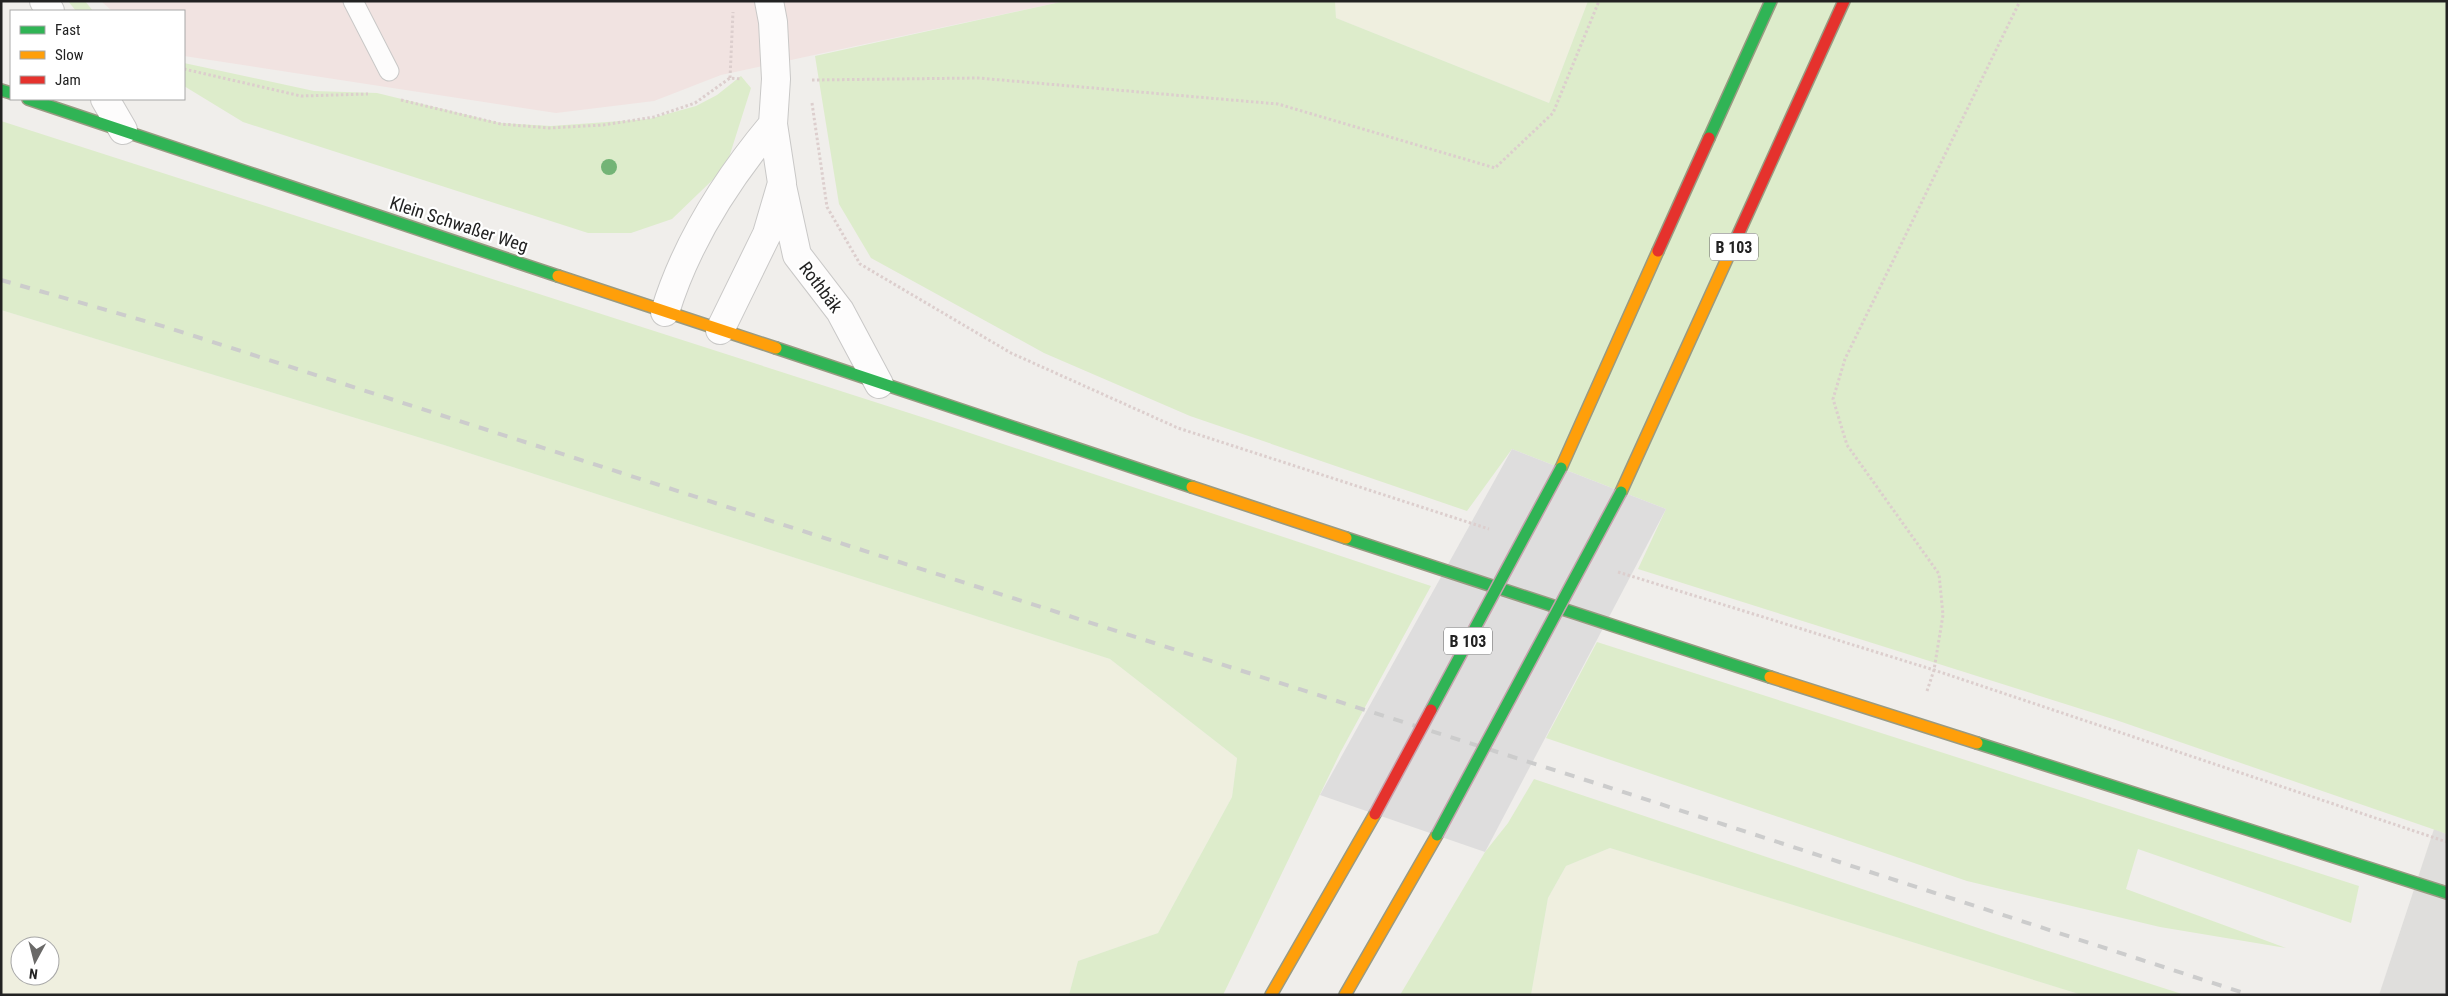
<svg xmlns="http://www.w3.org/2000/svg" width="2448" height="996" font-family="'Roboto Condensed',sans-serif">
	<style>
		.residential { fill: #dfdedc }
		.commercial { fill: #f1e3e1 }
		.farmland { fill: #efefdf; fill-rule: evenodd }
		.grass { fill: #ddeccb }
		.pier { fill: #dedddd }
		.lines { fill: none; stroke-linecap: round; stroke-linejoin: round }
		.lane-casing { stroke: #c9c8c7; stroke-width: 21 }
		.street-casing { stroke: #c9c8c7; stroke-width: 30 }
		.fast-casing { stroke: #999a82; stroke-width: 14 }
		.slow-casing { stroke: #999a82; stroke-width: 14 }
		.jam-casing { stroke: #999a82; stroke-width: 14 }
		.path { stroke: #dccecd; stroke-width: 3; stroke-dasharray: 2.5 2.5; stroke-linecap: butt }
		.lane { stroke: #fdfcfc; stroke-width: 19 }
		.street { stroke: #fdfcfc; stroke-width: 28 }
		.fast { stroke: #30b455; stroke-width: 11 }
		.slow { stroke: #ff9f0a; stroke-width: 11 }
		.jam { stroke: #e5322d; stroke-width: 11 }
		.rail { stroke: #ccc; stroke-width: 4; stroke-dasharray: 10 10; stroke-linecap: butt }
		.fast-bridge-casing { stroke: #c5a2ac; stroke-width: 14; stroke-linecap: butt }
		.jam-bridge-casing { stroke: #c5a2ac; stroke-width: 14; stroke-linecap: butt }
		.fast-bridge { stroke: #30b455; stroke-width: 11 }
		.jam-bridge { stroke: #e5322d; stroke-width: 11 }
		.tree { fill: #73b476 }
		.labels { text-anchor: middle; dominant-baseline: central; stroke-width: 4.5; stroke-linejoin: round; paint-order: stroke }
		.shield { fill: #fff; stroke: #646464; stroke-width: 1 }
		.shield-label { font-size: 16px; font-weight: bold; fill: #222 }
		.street-label { font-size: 18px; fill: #222; stroke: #fff }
	</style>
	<rect width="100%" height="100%" fill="#f0eeeb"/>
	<path class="residential" d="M2434,829L2447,834V995H2379Z"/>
	<path class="commercial" d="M101,1H1065L721,75L654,101L556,113L184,56V11H112Z"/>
	<path class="farmland" d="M1335,1H1588L1549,103L1336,18Z
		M1,310L444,445L1110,659L1237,758L1232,797L1158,933L1078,961L1069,995H1ZM20,946H50V976H20Z
		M1610,848L2082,995H1531L1548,898L1566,866Z"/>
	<path class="grass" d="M68,1H85L93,11H76Z
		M1065,1H1335L1336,18L1549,103L1588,1H2447V834L2116,720L1638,569L1666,509L1512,449L1467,511L1190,416L1044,353L871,258L839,204L815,56Z
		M184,63L314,91L377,93L500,123L551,126L649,119L696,106L717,95L741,76L751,88L726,167L672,219L631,233H588L243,122L184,86Z
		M1,121L934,421L1431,586L1340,753L1223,995H1069L1078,961L1158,933L1232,797L1237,758L1110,659L444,445L1,310Z
		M1597,642L2359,886L2351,923L2138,849L2126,889L2286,948L2160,927L1967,881L1546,738Z
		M1534,779L2002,936L2185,995H2082L1610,848L1566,866L1548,898L1531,995H1400L1485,852L1508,823Z"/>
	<path class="pier" d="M1512,449L1666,509L1485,852L1320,795Z"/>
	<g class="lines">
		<g class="lane-casing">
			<path id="lane" d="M353,1L389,71"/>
		</g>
		<g class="street-casing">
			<path id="street" d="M44,1L50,11
				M105,99L123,130
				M782,186L797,255L840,311L879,384
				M665,312C686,243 727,179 773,124
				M720,330L767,234L782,183L773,124L776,79L773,22L769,1"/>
		</g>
		<g class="fast-casing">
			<path id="fast" d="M1,90L11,93
				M28,99L558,276
				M1709,138L1771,1
				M776,348L1192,487
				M1346,538L1770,677
				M1977,743L2447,893"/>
		</g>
		<g class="slow-casing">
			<path id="slow" d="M558,276L776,348
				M1561,468L1658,251
				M1192,487L1346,538
				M1621,492L1732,248
				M1770,677L1977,743
				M1271,995L1375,814
				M1345,995L1437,835"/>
		</g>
		<g class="jam-casing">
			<path id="jam" d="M1732,248L1844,1
				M1658,251L1709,138"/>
		</g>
		<path class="path" d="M184,69L301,96L368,94
			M730,78L733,12
			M812,80L978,78L1278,104L1495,168L1553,113L1599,1
			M401,100L501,124L549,128L603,125L654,117L695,103L730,78L741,79
			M812,103L827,207L860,264L1011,353L1178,428L1489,529
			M1618,572L1934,670L2447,842
			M1927,691L1934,670L1943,615L1939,574L1847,445L1833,399L1845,359L2020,1"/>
		<use href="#lane" class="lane"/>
		<use href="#street" class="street"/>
		<use href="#fast" class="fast"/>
		<use href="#slow" class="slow"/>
		<use href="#jam" class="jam"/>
		<path class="rail" d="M1,280L166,327L915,567L1614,789L2250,995"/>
		<g class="fast-bridge-casing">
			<path id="fast-bridge" d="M1431,710L1561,468
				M1437,835L1621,492"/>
		</g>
		<g class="jam-bridge-casing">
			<path id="jam-bridge" d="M1375,814L1431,710"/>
		</g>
		<use href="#fast-bridge" class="fast-bridge"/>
		<use href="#jam-bridge" class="jam-bridge"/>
	</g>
	<circle class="tree" cx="609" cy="167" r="8"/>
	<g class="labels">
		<g class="shield">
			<rect x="1710" y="233.5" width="48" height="27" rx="4"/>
			<rect x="1444" y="627.5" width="48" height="27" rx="4"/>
		</g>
		<g class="shield-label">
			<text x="1734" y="247">B 103</text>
			<text x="1468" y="641">B 103</text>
		</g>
		<g class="street-label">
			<text transform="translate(459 224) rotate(18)">Klein Schwaßer Weg</text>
			<text transform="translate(821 287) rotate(53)">Rothbäk</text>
		</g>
	</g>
	<rect width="2448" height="996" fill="none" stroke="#222222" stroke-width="5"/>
	<rect x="10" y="10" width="175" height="90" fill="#ffffff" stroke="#a7a7a7"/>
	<rect x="20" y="26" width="25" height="8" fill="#30b455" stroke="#a7a7a7"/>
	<text x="55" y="35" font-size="15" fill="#222222">Fast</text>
	<rect x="20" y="51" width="25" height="8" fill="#ff9f0a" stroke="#a7a7a7"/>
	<text x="55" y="60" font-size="15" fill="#222222">Slow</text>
	<rect x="20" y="76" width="25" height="8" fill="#e5322d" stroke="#a7a7a7"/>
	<text x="55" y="85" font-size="15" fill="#222222">Jam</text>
	<g transform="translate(35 961) rotate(187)"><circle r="24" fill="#ffffff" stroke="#a7a7a7"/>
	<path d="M0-4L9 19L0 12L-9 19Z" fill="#6a6968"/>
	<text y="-8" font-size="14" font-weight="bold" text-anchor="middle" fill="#222222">N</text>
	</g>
</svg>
